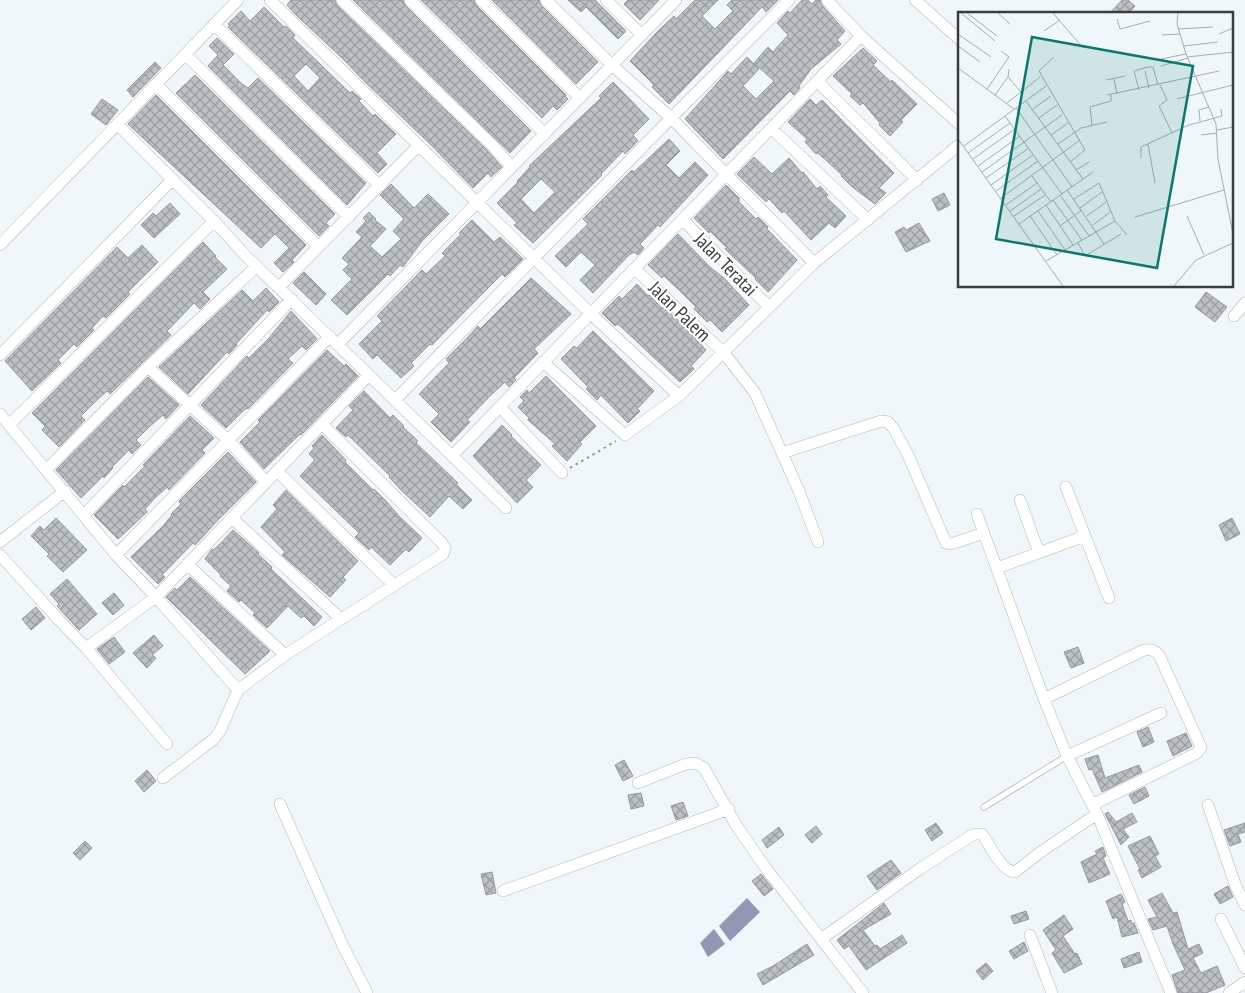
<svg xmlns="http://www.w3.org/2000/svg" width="1245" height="993" font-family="'PT Sans Narrow',sans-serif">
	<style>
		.water { fill: #9397b3 }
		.building { fill: url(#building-cross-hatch); stroke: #95999f; fill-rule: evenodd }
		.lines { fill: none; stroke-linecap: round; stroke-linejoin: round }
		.service-casing { stroke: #b0b7bb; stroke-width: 7 }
		.minor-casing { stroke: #b0b7bb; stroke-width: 12 }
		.path { stroke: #919699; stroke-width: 2; stroke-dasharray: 2.5 4; stroke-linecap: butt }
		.service { stroke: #fff; stroke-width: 5.5 }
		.minor { stroke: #fff; stroke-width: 11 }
		.labels { text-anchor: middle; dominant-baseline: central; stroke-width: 4; stroke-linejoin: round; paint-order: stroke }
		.street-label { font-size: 19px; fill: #3a3d3f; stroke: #fff }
		.inset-road { fill: none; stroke: #a7adb0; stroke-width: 1 }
		.view { fill: #0f766e; fill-opacity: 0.15; stroke: #0f766e; stroke-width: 2.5 }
		.inset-edge { fill: none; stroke: #3a3d3f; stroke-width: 2.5 }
	</style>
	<defs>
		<pattern id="building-cross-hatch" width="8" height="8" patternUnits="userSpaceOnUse" patternTransform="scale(1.25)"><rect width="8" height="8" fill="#bbc0c5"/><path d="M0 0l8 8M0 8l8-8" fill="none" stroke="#999da1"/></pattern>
	</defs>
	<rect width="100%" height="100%" fill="#f0f7fb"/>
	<path class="water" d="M747,898L760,912L730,941L719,926Z
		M714,929L725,944L708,957L700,943Z"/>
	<path class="building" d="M291,0H335L337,5L486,149L502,167L491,177L488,173L473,188L428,142L363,80L342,58L296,15L287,5Z
		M353,0H403L405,5L531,131L510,153Z
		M421,0H474L476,5L566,95L565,96L568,99L557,110L553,106L542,118Z
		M492,0H539L541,5L598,62L576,84Z
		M568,0H595L626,31L618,39L586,7L581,12Z
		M628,0H659L640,20L624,4Z
		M695,0H718L702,16L715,29L733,11L727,5L732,0H778L766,12L762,7L669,104L652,87L654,85L630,61L658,31L674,16L676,19Z
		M802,0H808L812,4L816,0H820L822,5L845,31L837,40L841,44L811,69L799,86L800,88L794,95L790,91L723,159L685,119L728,71L731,74L747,57L759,69L743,86L756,99L774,81L754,63L768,47L773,52L788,35L777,23L788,11L790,13Z
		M1122,0H1128L1135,6L1128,14H1109Z
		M264,7L284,27L286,26L295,35L293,38L350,93L352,91L361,99L359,101L373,116L375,114L396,134L377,153L387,164L378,173L228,27L230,25L228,24L241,11L250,21ZM306,64L320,78L308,91L294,76Z
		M217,38L234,54L223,65L242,84L248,88L258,78L366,183L347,205L208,66L218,55L209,46Z
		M863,48L877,61L873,65L891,82L892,80L917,104L901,120L903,122L890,136L879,125L880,123L863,103L860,105L850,96L852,94L833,76Z
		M155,62L161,68L133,97L127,90Z
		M195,75L335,214L326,223L329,226L319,236L176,93Z
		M613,82L649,119L633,135L638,141L625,154L623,151L601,174L602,175L533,243L514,225L517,223L497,203L518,182L517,181L530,167L529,166L601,98L599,96ZM541,179L555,192L534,213L521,199Z
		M156,95L306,245L292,260L294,262L283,272L274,263L289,248L275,234L261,248L128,124Z
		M102,99L118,110L106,125L91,114Z
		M810,99L816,105L822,100L894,173L879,188L886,193L875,204L851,186L841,176L842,175L818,153L816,154L805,142L807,139L788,122Z
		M669,139L680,151L666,165L679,178L695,162L708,175L660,227L658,225L640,244L644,248L638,255L634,252L629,255L593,293L580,280L595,265L581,252L566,267L555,256L588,224L583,219L632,170L634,172Z
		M754,157L772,174L789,158L802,173L803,172L817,189L820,186L828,195L826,197L846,216L835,228L829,223L811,240L784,211L782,213L769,199L766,202L737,174Z
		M391,184L414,208L428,194L449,214L422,241L403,267L400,265L390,276L388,274L347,315L331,300L352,279L343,270L349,264L342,258L362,237L356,232L366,221L363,218L369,212L376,219L375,220L386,229L370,246L382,257L401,239L393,231L404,219L380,195Z
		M726,185L739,198V202L756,219L758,217L768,227L767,229L797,260L768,292L755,279L756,278L725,249L727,248L710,231L709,233L694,218Z
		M944,193L950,205L938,211L932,199Z
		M170,203L180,214L154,238L141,225L153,213L156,216Z
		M472,220L494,242L500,237L523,259L505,277L502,274L488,288L432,345L430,344L411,363L414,366L401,378L377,355L373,359L359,344L382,321L377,316L422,270L426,274L445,256L442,253L461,234L459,233Z
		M919,223L930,241L906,252L895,232L904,227L906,230Z
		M678,234L710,267L725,279L749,305L722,332L710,320L707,322L694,309L696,307L679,290L664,276L662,278L648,265Z
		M203,242L216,256L215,257L227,269L203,292L210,299L200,309L194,303L167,331L171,335L110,394L107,391L97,400L81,416L85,420L59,447L42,430L45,426L32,413Z
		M142,245L158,262L128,292L130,294L106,318L103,316L92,328L94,330L77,347L74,344L58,360L61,363L32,391L5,361L117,247L128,258Z
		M304,272L326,294L316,305L293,283Z
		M531,278L571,314L534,349L538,353L514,378L516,380L509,387L505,382L488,398L467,420L470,422L451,442L431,422L439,414L419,394L449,363L446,359L468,337L478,326L480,329Z
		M637,284L648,296L649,295L662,308L664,307L678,320L706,350L691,366L694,369L680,382L618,324L615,326L602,313L619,296L622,299Z
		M266,288L279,302L269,312L267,310L236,344L237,345L229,354L227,352L188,394L159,367L242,290L253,301Z
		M1206,292L1227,307L1215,322L1195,307Z
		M291,311L317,339L306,350L302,346L288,359L293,363L248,409L247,408L244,410L226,428L201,405L247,356L249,358L270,337Z
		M593,331L654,391L637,409L640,411L628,423L601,395L597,400L586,389L588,387L561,359L574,346L577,348Z
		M327,350L344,366L346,364L358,376L301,435L300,434L264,469L240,442L260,422L258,420Z
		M546,376L596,426L580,442L582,444L567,461L552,446L555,444L528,420L529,418L518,407L524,401L520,397L527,390L529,393Z
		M148,377L179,405L166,419L163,415L149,427L136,440L141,445L132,454L129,450L112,467L113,468L104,478L103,476L81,498L56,470Z
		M364,391L390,418L393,415L404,426L403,427L418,441L416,443L458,483L456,484L472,500L463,509L449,496L430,517L402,491L389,477L390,476L348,435L346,437L336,428L353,410L349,406Z
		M190,416L214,438L202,450L205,453L169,490L167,487L154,499L145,509L147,512L118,539L94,515L123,485L124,487L145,466L143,465Z
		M502,425L512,435L511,436L541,465L526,480L533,487L517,503L473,456Z
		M322,435L346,460L345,462L373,490L374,489L386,501L399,516L422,538L409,552L406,549L390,565L371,547L369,550L355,537L359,533L300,476L315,460L309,454L314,448L312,446Z
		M228,452L256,482L218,520L195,545L193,543L162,575L165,577L158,584L131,557L163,526L172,515L171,514L181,504L179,502L180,500Z
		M286,490L358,561L343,577L346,580L330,597L282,555L285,552L261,527L277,509L273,505Z
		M56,518L87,550L63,572L47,556L49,554L31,536L40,526L44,530Z
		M1232,518L1240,534L1226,541L1219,525Z
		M233,530L259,553L258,554L272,567L271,569L322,617L314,626L304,616L301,618L288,606L267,628L253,615L255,613L241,600L239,602L227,591L231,586L220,576L221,575L205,559L212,549L213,550L219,545Z
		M190,577L270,651L245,674L166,597L175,588L177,590Z
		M67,579L97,614L79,630L57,606L59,604L50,594Z
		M114,593L124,605L113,615L102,603Z
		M36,607L45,618L31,630L22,619Z
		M154,635L163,646L152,655L156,658L147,668L133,653Z
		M114,637L125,652L109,664L97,649Z
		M1078,647L1084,663L1071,668L1064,652Z
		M1148,727L1154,742L1143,747L1137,732Z
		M1186,733L1192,746L1173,756L1167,741Z
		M1098,755L1105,778L1139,765L1142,772L1102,792L1092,769L1089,770L1085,759Z
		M624,760L633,776L623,781L615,765Z
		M147,770L156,781L144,792L135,781Z
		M1145,787L1149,796L1134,804L1129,795Z
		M641,793L644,806L631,809L628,795Z
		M683,802L688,816L676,820L671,806Z
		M1108,812L1116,822L1132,813L1137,822L1123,829L1129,837L1121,845L1105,814Z
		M936,823L943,833L932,841L925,830Z
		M1245,823V832L1238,834L1241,842L1230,846L1224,830Z
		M816,826L822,834L812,843L805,835Z
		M779,827L784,835L767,848L762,840Z
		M1150,836L1159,854L1155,856L1161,867L1142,878L1138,870L1140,869L1128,846Z
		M85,841L92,848L80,860L73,853Z
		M1103,847L1106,856L1103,858L1110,874L1089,883L1081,862L1097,854L1095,851Z
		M891,860L901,873L877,890L867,876Z
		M492,872L496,893L486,895L481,874Z
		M761,874L773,889L764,896L752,881Z
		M1228,886L1233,897L1220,904L1214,894Z
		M1162,893L1173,913L1177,912L1188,949L1199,944L1203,953L1193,958L1201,973L1217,966L1225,985L1206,993H1178L1172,975L1185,970L1173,944L1167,926L1153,930L1148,919L1157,917L1148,900Z
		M1121,894L1125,902L1122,904L1128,921L1131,920V923H1134L1138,933L1122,937L1117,917L1113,919L1106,901Z
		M884,903L891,914L863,930L875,946L877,945L880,949L902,935L907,943L866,970L849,946L844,949L837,940Z
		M1026,911L1029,919L1014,924L1011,916Z
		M1064,915L1073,929L1063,936L1075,954L1077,953L1082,964L1064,973L1052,953L1056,950L1043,930Z
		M1024,942L1028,951L1014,959L1009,951Z
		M807,944L814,955L763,985L757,974L773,966Z
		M1139,952L1142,962L1124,968L1121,959Z
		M986,963L993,971L983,980L976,971Z"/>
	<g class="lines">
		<g class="service-casing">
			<path id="service" d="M984,807L1067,756"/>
		</g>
		<g class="minor-casing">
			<path id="minor" d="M270,0L591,314L679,396
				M342,0L491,144L512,167
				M410,0L545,134
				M481,0L580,98
				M546,0L612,65L671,118L814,263
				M606,0L642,35
				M827,0L861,36L959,124
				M915,0L959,39
				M214,24L380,186
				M185,54L349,217
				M818,82L917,180
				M156,84L319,247
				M117,124L214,221L247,257L506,508
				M772,129L868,220
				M683,220L769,307
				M0,245L238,0
				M635,269L724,353L755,393L799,491L818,542
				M279,287L418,146
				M1234,316L1245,303
				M338,344L676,0
				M0,355L173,179
				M543,362L625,435L679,396L814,263L959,145
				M148,367L228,440L266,482
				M395,400L671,118L789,0
				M500,407L562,473
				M0,414L116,555L156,597L238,690L285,655L443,554L445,548L442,543L322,424
				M9,425L214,221
				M782,453L881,421L888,422L894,429L908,455L946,543L951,544L984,533
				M452,456L861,36
				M47,469L148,367L257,266
				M277,471L394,585
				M1066,487L1109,598
				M1020,500L1039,553
				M977,514L1044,699L1067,756L1097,814L1171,993
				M84,515L292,299
				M232,518L341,619
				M0,542L65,491
				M0,555L58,619L86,648L167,744
				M116,555L330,336
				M187,564L285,655
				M997,568L1085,536
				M86,648L156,597L369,375
				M1044,699L1144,650C1151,649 1154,650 1159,655L1201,747L1197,753L1092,805
				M1067,756L1161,713
				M163,778L214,739L220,731L238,690
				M638,783L686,764L695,763L704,768L736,825L765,867L863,993
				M280,804L342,944L367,993
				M1208,805L1235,884L1245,905
				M503,891L729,809
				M1221,919L1245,968
				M1030,935L1052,993
				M821,939L921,868L971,836L975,834H982C990,845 1001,871 1015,872L1042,851L1097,814
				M1229,993L1245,982"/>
		</g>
		<path class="path" d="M570,468L616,441"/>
		<use href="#service" class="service"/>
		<use href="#minor" class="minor"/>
	</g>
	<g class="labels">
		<g class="street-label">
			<text transform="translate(726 264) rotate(45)">Jalan Teratai</text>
			<text transform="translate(680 311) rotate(44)">Jalan Palem</text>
		</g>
	</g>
	<g transform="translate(958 12)">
		<rect width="275" height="275" fill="#f0f7fb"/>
		<path class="inset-road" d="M3,1L37,29M9,1L39,24M40,1L52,12M95,1L125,36M220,1L219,12L228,42L258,112L260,147L275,222M159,7L162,17L192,9M220,17L255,15M86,19L102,8M0,22L33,45M261,22L275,16M204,23L222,22M0,34L22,50M225,34L260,30M96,45L81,59L127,138L112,150M229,45L275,40M203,47L228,42M203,54L230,46M0,56L56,97M51,57L50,65L63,80M187,59L191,76M156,67L159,82M148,68L167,64M202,73L209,88L201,94L214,121M29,77L51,45L43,39M181,78L176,59L190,55H195L200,73M37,83L50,65M149,83L261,59M219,87L275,73M68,89L125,167M49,91L82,65M58,96L114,175M75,97L93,84M47,104L104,182M81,106L99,93M242,109L241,98L251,95M134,113L132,95L153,89V83M259,118L275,115M93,123L110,111M243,123L259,121M0,127L105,274M100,132L123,116L149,110M190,132L197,171M6,134L88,74M10,141L52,111M183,146V135L231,113L264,104L263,97M15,147L57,117M20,154L62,124M118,158L131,150M24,160L104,103M74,164L93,190M28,166L71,136M33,173L75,143M109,178L146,232M38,179L80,149M102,183L131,224M43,186L122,128M95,188L124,228M48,193L79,171M88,193L115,233M122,196L144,180M52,199L83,177M80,199L107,238M56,204L87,183M72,204L99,243M129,204L148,190M229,204L246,243M177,205L266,178M157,209L169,223M61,212L135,160M135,213L152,200M102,214L124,198M120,231L127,244L163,222M88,249L157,209L141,171L116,187M216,274L238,248L275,231"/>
		<path class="view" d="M74,25L235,54L199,256L38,227Z"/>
		<rect width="275" height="275" class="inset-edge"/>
	</g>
</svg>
